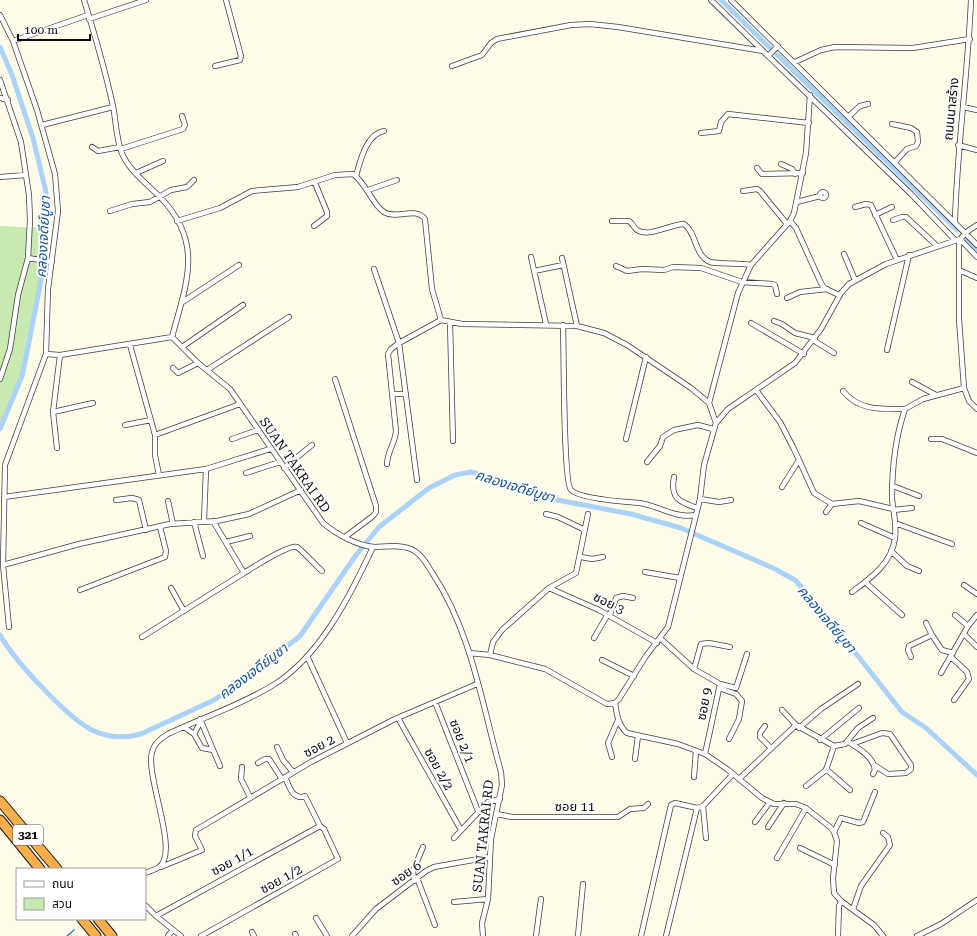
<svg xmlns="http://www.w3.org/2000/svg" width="977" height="936" font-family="'Roboto Serif','Noto Sans Thai',serif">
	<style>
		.park { fill: #c8eab1 }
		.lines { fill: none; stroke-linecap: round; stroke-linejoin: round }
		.stream { stroke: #2f7fd3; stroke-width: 1.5 }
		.canal { stroke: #abd3f9; stroke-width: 5 }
		.street-casing { stroke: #3e3e3e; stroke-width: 6 }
		.highway-casing { stroke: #1c1c1c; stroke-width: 11 }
		.street { stroke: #fff; stroke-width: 4.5 }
		.highway { stroke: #fbaf4a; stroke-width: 9 }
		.labels { text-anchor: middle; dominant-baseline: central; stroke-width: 4; stroke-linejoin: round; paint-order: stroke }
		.shield { fill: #fff; stroke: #545454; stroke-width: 1 }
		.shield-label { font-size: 12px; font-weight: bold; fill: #0b0b0b }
		.street-label { font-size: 13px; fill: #0b0b0b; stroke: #fff }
		.water-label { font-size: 14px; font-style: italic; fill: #1051a1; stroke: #fff }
	</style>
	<rect width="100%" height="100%" fill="#fffde9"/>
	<path class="park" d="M0,226L44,228L42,275L22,376L0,429Z"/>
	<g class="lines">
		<path class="stream" d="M67,936L74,930"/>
		<path class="canal" d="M721,0L957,230
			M0,47L12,75L33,138L46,192L42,275L28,347L22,376L0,429
			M966,239L977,250
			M0,635C14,660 65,715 90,729C107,738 123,739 141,734L214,700L253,673L300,636L356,555L379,527L429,488L455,475L471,472L502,480L552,499L631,514L681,528L773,568L795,580L821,609L902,712L926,728L977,775"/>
		<g class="street-casing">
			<path id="street" d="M84,0C95,35 105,70 113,106C116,121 116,136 121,151C128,170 146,183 160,197C205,243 186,284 172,337L198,363L230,389L323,523C336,534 357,546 375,547C386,547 400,544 411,549C422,554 427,565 433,574C472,633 482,705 501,772L502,785L491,839L488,899L482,923L483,936
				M711,0L763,51
				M731,0L977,245
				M0,15L13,41L37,110L55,174L58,211L48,289L46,354
				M89,19L146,0
				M13,41L88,15
				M769,55L778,46
				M795,62L821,50L835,47L913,48L970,39
				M215,66L240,60L241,56L226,0
				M452,66L482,55L491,43L497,39L571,25L590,24L618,27L763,51L911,194L955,240
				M0,80L21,142L29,195L30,220L28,258L18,295L10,349L0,379
				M0,98L8,100
				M963,107L977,110
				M849,116L860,106L868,104
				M892,124L911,128L917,132L918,142L916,146L907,149L895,162
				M42,125L113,107
				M701,133L719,131L721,122L728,114L809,123
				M958,145L977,150
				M92,147L98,151L120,147
				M121,149L183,129L185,125L182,116
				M781,164L792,169L795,174
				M757,168L762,174L803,173
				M136,173L163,161
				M356,176C360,162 366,134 384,131
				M0,177L26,175
				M368,190L397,180
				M743,191L757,189L760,191L787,224
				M820 195a3 3 0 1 1 6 0a3 3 0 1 1-6 0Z
				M797,202L820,196
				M855,207L866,204L871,205L897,260
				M110,211L132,204L150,202L171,190L187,187L194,180
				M875,215L892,207
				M893,220L902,217H906L937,246
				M177,221L220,208L252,191L298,187L335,175L353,174C367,184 373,206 384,212C396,220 415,206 425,219L432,289L441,320
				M612,221H629C633,224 634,228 637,230C649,238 671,224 684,224C697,233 694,255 710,262C717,264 740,263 751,265
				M790,221L796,228L821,283L824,288L839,295
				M955,221C957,147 968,74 971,0
				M977,225C970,230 961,234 959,244V319L964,388L969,401L977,409
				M314,226L327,216V212L315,183
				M844,254L855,280
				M531,257L546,324
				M28,258L52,262
				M562,258L577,326
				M616,266L627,271L642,269L664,270L673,267L701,268L742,282L772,284L775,285L777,294
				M374,269L399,343L417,480
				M959,270L977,278
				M534,271L563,265
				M787,298L800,292L827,289
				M181,303L239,265
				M774,321L782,324L795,333L815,338
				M450,322L453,441
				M751,323L804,354
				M563,325C564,346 563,482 571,490C580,499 626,502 639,503C658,505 675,519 695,515
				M813,340L834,353
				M130,345L155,435V455L159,475
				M182,347L243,305
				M887,350L909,255
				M173,368L178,373L198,363
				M207,370L289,317
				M335,379L376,506V512L373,516L345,537
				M912,382L936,395
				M756,390L780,422L794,449L814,493L832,504L859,501L893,509
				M843,391C859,411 881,409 905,409
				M392,394H406
				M53,412L93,403
				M716,423L709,403L738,293L751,265L790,221L794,213L806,153L810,95
				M125,425L151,420
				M155,435L240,404
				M232,439L258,430
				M626,439L646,357
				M931,439H942L977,453
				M57,448L53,412L60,355
				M647,462L660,446L663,437L674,430L698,425L713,429
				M387,464C387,452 395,444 396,431L388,354L391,349L399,343L441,320L462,324L577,326L604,333L627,345L691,388L709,403
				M284,468L312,445
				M246,473L280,462
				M674,477C670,498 679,502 697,508
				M893,486L919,496
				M782,487L799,460
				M4,497L206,469
				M700,499L719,502L731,500
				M116,500L132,498L139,500L146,530
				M168,501L173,524
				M893,510L912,508
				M826,512L832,504
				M546,514L558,517L585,530
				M204,521L206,469L270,449
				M194,522L203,556
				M861,523L895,538
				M895,523L952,544
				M226,542L250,536
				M891,551L907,566L919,571
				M581,557L592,559L603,557
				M3,565L79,544L170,524L217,521L249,514L301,490
				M645,572L680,578
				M244,573C252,568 289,544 297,547C301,549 317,567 322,571
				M865,582L902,615
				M964,585L977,594
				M171,588L184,611
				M549,588L599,610L657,643
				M80,590L165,557L166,551L160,527
				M852,592C871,578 892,563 895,538C897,525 893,511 892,498C892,468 895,438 905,409L923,399L964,388
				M610,615L616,598L623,596L633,598
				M955,615L968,626
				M926,623L932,635
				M9,627L3,565L5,465L46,354L60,355L172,337
				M964,634L977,647
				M142,637L244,573L213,521
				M594,638L608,614
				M661,639L694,669L720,684L705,754
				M469,653L490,655L545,669L607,704L615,703L619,699L646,656L668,627L700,499L704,465L716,423L728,409L795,363L821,329L841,293L849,284L886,264L960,239L977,257
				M490,655L493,642L502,630L549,588L576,573L588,514
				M307,656L347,743
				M911,657L908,650L909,646L932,635L942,650L953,653
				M951,657L967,672L969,679L954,700
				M602,660L634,676
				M694,669L701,644L709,643L730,647
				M941,673L968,626L977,615
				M720,684L736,688L747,654
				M719,688L736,694L742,701L739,719L729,739
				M435,702L478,811
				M615,703C617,715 618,725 627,733L678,744L705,754L727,769L762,798L774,804H796L806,808L830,827L834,832L837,841L833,878L834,893L841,901L874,925L883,936
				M782,710L796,725L834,746L845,744L858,728L873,718
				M398,718L461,830
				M200,719L220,766
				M201,721L194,734L202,748L213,750
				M765,726L760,733V737L771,748
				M184,727L194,734
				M799,728L821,709L858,684
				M820,740L859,708
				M850,743C860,749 874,758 875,770L873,774
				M852,744L882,733L890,734L911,765V769L906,773L888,774L874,765
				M277,747L283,760L293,772
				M612,757L608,743L618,720
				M635,759L638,736
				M258,763L265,759H269L282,779
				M242,767L241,779L250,797
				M826,769L850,790
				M694,777L696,751
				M739,779L796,725
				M806,786L826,770L834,746
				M497,814L512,817H618L630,809L644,808L648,804
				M755,822L770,802
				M768,827L784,803
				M834,832L841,818L859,823L863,822L875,792
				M454,838L488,802L500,799
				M706,838L703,806L733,774
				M800,848L835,865
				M777,858L806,808
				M161,867L202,850L195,836L196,830L311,762L395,719L477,684
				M145,873C149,871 156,870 159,867C180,853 145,776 152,752C154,743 161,738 168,734C202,718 238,706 270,687C319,659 350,596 373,547
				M417,878L435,925
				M414,881L413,871L423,847
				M454,902L488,899
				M145,905L156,916L181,936
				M853,909L861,886L890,845L888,837L883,833
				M156,916L320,826
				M316,918L327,936
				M252,932L254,936
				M295,934L296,936
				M168,936L173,930
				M201,936L338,859L324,829L320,826L305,796C293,801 289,786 285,777
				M352,936L376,909L426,871L434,867L490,857
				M536,936L541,899
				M578,936L583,884
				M641,936L671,805L675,803L697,808L703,806
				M666,936L697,808
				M838,936L839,906L841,901
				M917,936L941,924L977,900"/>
		</g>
		<g class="highway-casing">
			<path id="highway" d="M0,801L57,869
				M0,820L40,869
				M82,919L96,936
				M98,919L112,936"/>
		</g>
		<use href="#street" class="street"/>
		<use href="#highway" class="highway"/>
	</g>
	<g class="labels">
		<rect class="shield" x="13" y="825" width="30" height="20" rx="3"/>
		<g class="shield-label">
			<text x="28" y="835">321</text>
		</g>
		<g class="street-label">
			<text transform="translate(951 109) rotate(-84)">ถนนนาสร้าง</text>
			<text transform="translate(295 465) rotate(55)">SUAN TAKRAI RD</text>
			<text transform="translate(609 603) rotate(26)">ซอย 3</text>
			<text transform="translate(704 704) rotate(-79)">ซอย 9</text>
			<text transform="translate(462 741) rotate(68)">ซอย 2/1</text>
			<text transform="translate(319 746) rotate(-28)">ซอย 2</text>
			<text transform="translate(439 769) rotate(61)">ซอย 2/2</text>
			<text x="575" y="806">ซอย 11</text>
			<text transform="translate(483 836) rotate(-84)">SUAN TAKRAI RD</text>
			<text transform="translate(232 861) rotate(-29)">ซอย 1/1</text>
			<text transform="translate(406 873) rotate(-35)">ซอย 6</text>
			<text transform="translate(281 879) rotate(-29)">ซอย 1/2</text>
		</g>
		<g class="water-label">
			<text transform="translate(43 237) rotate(-87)">คลองเจดีย์บูชา</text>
			<text transform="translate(515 486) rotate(17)">คลองเจดีย์บูชา</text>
			<text transform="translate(827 619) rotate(50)">คลองเจดีย์บูชา</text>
			<text transform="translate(253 671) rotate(-37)">คลองเจดีย์บูชา</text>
		</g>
	</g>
	<rect x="16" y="868" width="130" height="52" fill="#ffffff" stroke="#9d9d9d"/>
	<rect x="24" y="881" width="20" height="6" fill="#ffffff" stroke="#9d9d9d"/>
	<text x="52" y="888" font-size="12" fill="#0b0b0b">ถนน</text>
	<rect x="24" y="898" width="20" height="12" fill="#c8eab1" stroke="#9d9d9d"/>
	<text x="52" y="908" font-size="12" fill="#0b0b0b">สวน</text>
	<path d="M18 34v6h72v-6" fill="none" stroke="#0b0b0b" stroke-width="2"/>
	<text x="24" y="34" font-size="12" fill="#0b0b0b" stroke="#ffffff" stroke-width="3" paint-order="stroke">100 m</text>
</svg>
